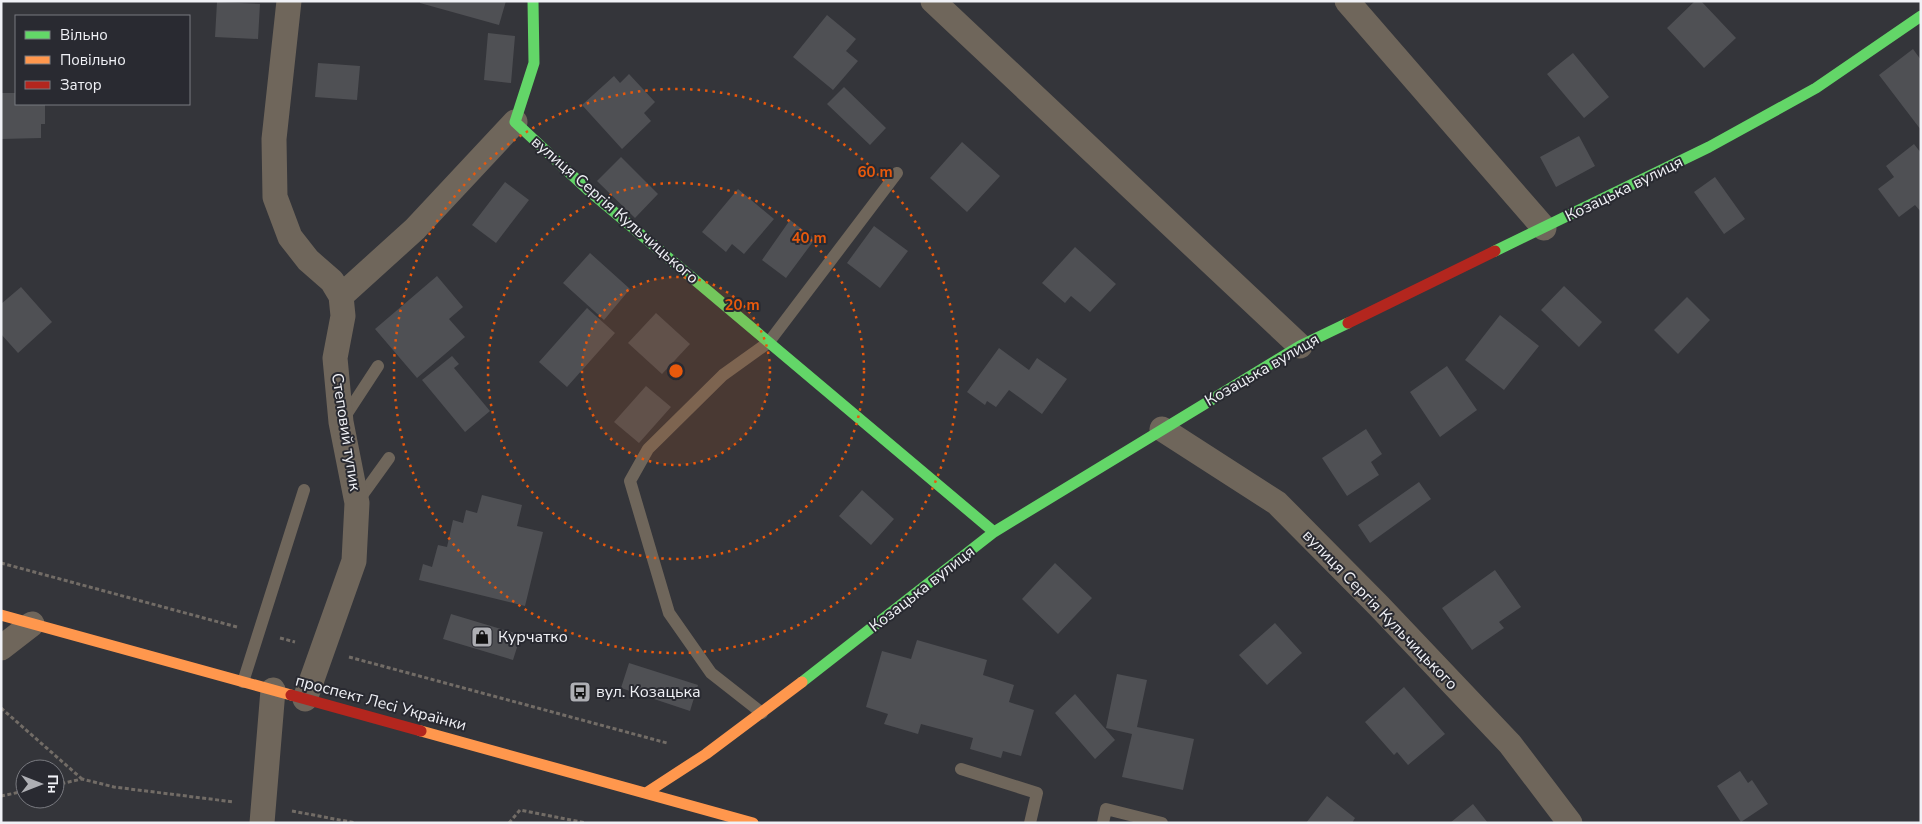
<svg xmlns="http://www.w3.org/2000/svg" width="1922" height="824" font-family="'Nunito Sans',sans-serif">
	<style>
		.building { fill: #4f5054 }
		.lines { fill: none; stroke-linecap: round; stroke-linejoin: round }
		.path { stroke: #726c66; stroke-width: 3; stroke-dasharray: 4 2.5; stroke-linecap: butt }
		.lane { stroke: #6f665b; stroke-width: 12 }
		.street { stroke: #6f665b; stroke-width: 25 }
		.fast { stroke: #63d668; stroke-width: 11 }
		.slow { stroke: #ff974d; stroke-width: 11 }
		.jam { stroke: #b3261e; stroke-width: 11 }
		.ring { fill: none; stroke: #e8590c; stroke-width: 2.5; stroke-dasharray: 2.5 5 }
		.labels { text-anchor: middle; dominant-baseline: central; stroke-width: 4; stroke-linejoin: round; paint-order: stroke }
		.street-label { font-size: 16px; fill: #f0f1f6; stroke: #292a31 }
		.poi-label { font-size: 16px; fill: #f0f1f6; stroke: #292a31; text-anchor: start }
		.centre { fill: #e8590c; stroke: #292a31; stroke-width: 2.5 }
		.ring-label { font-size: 15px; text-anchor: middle; font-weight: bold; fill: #e8590c; stroke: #292a31; stroke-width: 4; stroke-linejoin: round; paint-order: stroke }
	</style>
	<rect width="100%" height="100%" fill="#34353a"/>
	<path class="building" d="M420,1H506L499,25L420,3Z
		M1695,1H1701L1736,38L1704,68L1667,28Z
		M217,2L260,4L258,39L215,37Z
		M827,15L856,39L846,51L858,61L833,90L793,57Z
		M488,33L515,36L511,83L484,80Z
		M1913,49L1921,60V130L1879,75Z
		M1573,53L1609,97L1584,118L1547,74Z
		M318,63L360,66L357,100L315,97Z
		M629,74L655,102L644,113L651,121L622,149L582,105L614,76L620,83Z
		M844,87L886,128L870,145L827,104Z
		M1,93H16V104H45V124H41V138L1,139Z
		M1579,136L1595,166L1556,187L1540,157Z
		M962,142L1000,176L967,212L930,178Z
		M1914,144L1921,153V212L1915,205L1899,217L1878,189L1894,177L1886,166Z
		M621,157L658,194L635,218L597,181Z
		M1715,177L1745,219L1724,234L1694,192Z
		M505,182L529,200L496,243L472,225Z
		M738,189L774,219L744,254L732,244L726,252L702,232Z
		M790,220L815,239L786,278L762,260Z
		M874,226L908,251L880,288L847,263Z
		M1075,247L1116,284L1090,312L1071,296L1065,303L1042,283Z
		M590,253L630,289L604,320L563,283Z
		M437,276L463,307L449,319L465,337L417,378L375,329Z
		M1564,286L1602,322L1579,347L1541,310Z
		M21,287L52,322L18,353L1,334V304Z
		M1687,297L1710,320L1678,354L1654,330Z
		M587,308L615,333L567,387L539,362Z
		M656,313L690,344L662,374L628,343Z
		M1500,315L1539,346L1504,390L1465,360Z
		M999,348L1029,370L1037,358L1067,379L1042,414L1009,390L996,407L987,401L985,405L967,392Z
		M452,356L459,364L454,368L490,411L465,432L422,380Z
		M1447,366L1477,410L1440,437L1410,392Z
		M646,386L671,407L639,443L614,422Z
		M1366,429L1382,454L1371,462L1379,475L1347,496L1322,458Z
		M1419,482L1431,499L1370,543L1358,525Z
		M862,490L894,519L871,545L839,516Z
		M482,495L522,505L517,526L543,532L525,606L419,580L423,564L432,567L438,545L447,547L453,520L463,523L466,510L477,513Z
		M1055,563L1092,598L1058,634L1022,599Z
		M1495,570L1521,607L1499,622L1504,628L1472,650L1442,608Z
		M451,614L521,635L513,660L443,639Z
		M1275,623L1302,653L1267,685L1239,655Z
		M917,640L987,660L983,675L1014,685L1009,702L1034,710L1021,756L1003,751L1001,758L970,749L973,738L921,724L918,734L884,724L888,714L866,707L882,651L911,659Z
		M629,663L698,685L690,711L621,688Z
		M1117,674L1147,680L1137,727L1194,739L1183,790L1122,777L1132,734L1106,728Z
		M1404,687L1445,734L1408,765L1397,752L1394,755L1365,722Z
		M1075,694L1115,740L1095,759L1055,713Z
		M1740,771L1748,783L1752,780L1768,804L1741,822L1717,786Z
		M1327,796L1355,818L1352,823H1306Z
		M1473,804L1488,823H1450Z"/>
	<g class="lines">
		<path class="path" d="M1,563L237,627
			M280,638L295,642
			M349,657L667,743
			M1,708L82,779
			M55,785L82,779L114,787L234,802
			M1,796L25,791
			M292,811L356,823
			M509,823L520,810L586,823"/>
		<path class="lane" d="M344,418L378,366
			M358,501L389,458
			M243,682L304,490
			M762,713L711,673L669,613L630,481L648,449L723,375L769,342L897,173
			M961,769L1037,793L1030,823
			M1103,823L1106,809L1162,823"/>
		<path class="street" d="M289,1L274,139L275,197L290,237L308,260L332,281L341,296L343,316L335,358L341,422L357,503L354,561L305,699
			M933,1L1300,346
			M1347,1L1544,228
			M341,296L415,229L515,122
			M1162,429L1277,503L1378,605L1510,744L1570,823
			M1,648L32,624
			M262,823L273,690"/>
		<path class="fast" d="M533,1L534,63L515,122L588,190L994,532
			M1495,251L1709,147L1816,88L1921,16
			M802,682L994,532L1300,346L1348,323"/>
		<path class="slow" d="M1,615L291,695
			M421,731L753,823
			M646,793L706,754L802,682"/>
		<path class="jam" d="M1348,323L1495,251
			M291,695L421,731"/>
	</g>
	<circle cx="676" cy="371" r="94" fill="#e8590c" fill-opacity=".12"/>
	<g class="ring">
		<circle cx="676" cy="371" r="94"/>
		<circle cx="676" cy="371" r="188"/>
		<circle cx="676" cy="371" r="282"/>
	</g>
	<defs>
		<g id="shop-square" transform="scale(1.125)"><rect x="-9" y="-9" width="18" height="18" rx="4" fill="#aeafb4" stroke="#292a31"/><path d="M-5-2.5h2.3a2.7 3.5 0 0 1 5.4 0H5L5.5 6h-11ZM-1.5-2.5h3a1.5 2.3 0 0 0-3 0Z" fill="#111"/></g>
		<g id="bus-square" transform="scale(1.125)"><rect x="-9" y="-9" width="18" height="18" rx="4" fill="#aeafb4" stroke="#292a31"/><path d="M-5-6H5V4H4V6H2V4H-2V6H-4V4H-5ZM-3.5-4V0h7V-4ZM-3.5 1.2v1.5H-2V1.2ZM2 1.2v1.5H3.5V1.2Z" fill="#111"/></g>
	</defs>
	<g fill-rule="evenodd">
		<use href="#shop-square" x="482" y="637"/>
		<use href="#bus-square" x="580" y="692"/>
	</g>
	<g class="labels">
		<g class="street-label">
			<text transform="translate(1624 189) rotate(-26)">Козацька вулиця</text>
			<text transform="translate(615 210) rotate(41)">вулиця Сергія Кульчицького</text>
			<text transform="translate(1262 370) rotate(-30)">Козацька вулиця</text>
			<text transform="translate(346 432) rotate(81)">Степовий тупик</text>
			<text transform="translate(922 589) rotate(-38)">Козацька вулиця</text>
			<text transform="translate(1380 610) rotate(46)">вулиця Сергія Кульчицького</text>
			<text transform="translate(381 703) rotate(15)">проспект Лесі Українки</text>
		</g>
		<g class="poi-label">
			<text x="498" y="637">Курчатко</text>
			<text x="596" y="692">вул. Козацька</text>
		</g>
	</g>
	<circle cx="676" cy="371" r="8" class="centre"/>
	<g class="ring-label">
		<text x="875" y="177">60 m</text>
		<text x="809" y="243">40 m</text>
		<text x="742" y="310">20 m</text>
	</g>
	<rect width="1922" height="824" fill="none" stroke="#f0f1f6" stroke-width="5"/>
	<rect x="15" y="15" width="175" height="90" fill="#292a31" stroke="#797a80"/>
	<rect x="25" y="31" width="25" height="8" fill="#63d668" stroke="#797a80"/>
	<text x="60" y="40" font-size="15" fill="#f0f1f6">Вільно</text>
	<rect x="25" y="56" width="25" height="8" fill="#ff974d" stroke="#797a80"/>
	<text x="60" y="65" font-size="15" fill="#f0f1f6">Повільно</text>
	<rect x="25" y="81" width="25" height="8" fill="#b3261e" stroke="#797a80"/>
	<text x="60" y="90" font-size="15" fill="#f0f1f6">Затор</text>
	<g transform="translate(40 784) rotate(90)"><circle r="24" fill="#292a31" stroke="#797a80"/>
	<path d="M0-4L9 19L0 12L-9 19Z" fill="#aeafb4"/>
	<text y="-8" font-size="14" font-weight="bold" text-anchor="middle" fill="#f0f1f6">Пн</text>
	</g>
</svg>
